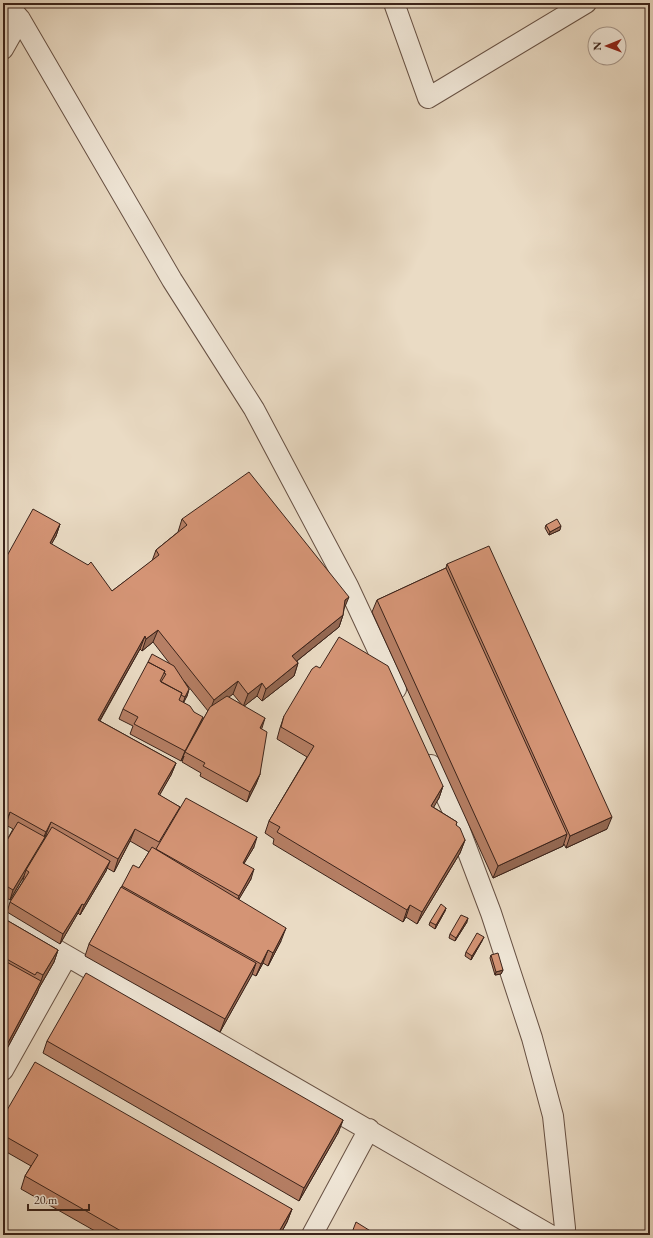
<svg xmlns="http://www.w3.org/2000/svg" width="653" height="1238" font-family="'EB Garamond',serif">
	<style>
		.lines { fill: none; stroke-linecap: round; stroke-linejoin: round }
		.street-casing { stroke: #675144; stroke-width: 22 }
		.street { stroke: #f1e8d9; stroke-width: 20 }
		.wall { fill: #b67f65; stroke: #3b231a; fill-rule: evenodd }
		.shaded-wall { fill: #946852; stroke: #3b231a }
		.building { fill: #d49475; stroke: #3b231a }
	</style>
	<rect width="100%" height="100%" fill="#eadbc4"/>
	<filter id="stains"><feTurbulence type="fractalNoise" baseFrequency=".005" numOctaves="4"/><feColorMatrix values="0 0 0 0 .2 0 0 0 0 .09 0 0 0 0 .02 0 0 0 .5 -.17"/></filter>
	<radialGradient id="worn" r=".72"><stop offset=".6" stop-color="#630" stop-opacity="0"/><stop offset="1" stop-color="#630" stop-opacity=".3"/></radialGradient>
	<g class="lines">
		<g class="street-casing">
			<path id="street" d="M6,3L20,19L172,280L254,409L348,586L396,689
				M394,3L428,98L586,3
				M3,49L20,19
				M431,765L451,807L491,913L532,1038L553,1116L565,1228L564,1235
				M3,919L550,1235
				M3,1070L67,956
				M312,1235L369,1129"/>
		</g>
		<use href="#street" class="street"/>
	</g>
	<path class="wall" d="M182,519L344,609L343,615L339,627L297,661L298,663L294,676L262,701L257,696L244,706L261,729L260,774L256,784L247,802L200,776L201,773L182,762L184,756L181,761L130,734L133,726L119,719L123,709L170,664L153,642L142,651L140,649L100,721L176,763L171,775L159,795L180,807L254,847L244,863L251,879L238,900L281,941L268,966L263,963L256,976L252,974L220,1032L85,956L89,944L122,886L139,868L149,852L130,841L114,872L107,868L106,871L80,915L78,913L60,944L7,912L10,902L23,881V880L24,876L10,900L3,896V847L13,829L6,825L3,830V563L60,524L56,536L51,544L112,591L152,561L156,550L178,532ZM184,681L208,711L199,727L194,712L183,702L187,696L189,689ZM233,694L242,705L228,697ZM46,835H47L43,843L44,839Z
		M546,525L560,530L549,535L545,528Z
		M447,564L607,829L566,848L564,844L563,846L493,878L372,612L377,600L446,568Z
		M284,716L443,786L439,798L433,807L457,822L456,825L465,840L460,853L417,924L406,917L403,922L273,844L274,839L265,833L269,821L307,757L277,739L280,728Z
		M446,908L445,911L435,929L429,925L430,922Z
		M3,918L58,950L54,962L39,988L37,993L3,1056Z
		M467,922L455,941L449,938L450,934Z
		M482,941L471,960L465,956L466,952Z
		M491,955L503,970L501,974L495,975L490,958Z
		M47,1041L343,1120L338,1133L299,1201L43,1053Z
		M3,1117L292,1209L287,1222L280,1235H102L21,1189L25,1176L31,1166L3,1150Z"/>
	<path class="shaded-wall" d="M60,524L56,536L45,556L50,543Z
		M561,526L560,530L549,535L550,532Z
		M349,597L344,609L340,613L345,600Z
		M343,615L339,627L288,668L292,656Z
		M158,630L153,642L142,651L146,639Z
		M145,636L140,649L93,732L98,720Z
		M298,663L294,676L262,701L266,689Z
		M238,681L233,694L209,713L214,700Z
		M262,683L257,696L243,707L248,694Z
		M189,689L187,696L183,704L185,697Z
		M203,717L199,727L185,752L181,761L185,751Z
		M265,718L262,728L256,738L260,728Z
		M176,763L171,775L153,807L158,794Z
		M260,774L256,784L247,802L250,792Z
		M443,786L439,798L427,819L431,806Z
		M10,812L6,825L3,830L7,819Z
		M612,817L607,829L566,848L570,836Z
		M51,822L41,847L26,870L24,876L10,900L13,890L42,841L46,832Z
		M135,829L130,841L114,872L118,859Z
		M567,834L563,846L493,878L498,866Z
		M257,837L254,847L239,872L243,863Z
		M465,840L460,853L417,924L422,912Z
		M110,861L106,871L80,915L84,905Z
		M254,869L251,879L235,906L239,896Z
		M82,904L78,913L60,944L63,934Z
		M410,905L406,917L403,922L407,910Z
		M446,908L445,911L435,929L436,925Z
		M468,918L467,922L455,941L456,938Z
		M286,928L281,941L268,966L273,953Z
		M484,937L482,941L471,960L472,956Z
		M58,950L54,962L39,988L37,993L3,1056V1052L41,981L43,975Z
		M268,950L263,963L256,976L261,964Z
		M256,963L252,975L220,1032L225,1019Z
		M503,970L501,974L495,975L496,972Z
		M343,1120L338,1133L299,1201L304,1188Z
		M292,1209L287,1222L280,1235H277Z"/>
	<path class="building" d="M249,472L349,597L345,600L343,615L292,656L298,663L266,689L262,683L248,694L238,681L214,700L158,630L146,639L145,636L98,720L176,763L158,794L180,807L159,842L135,829L118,859L51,822L46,832L10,812L7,819L3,817V563L33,509L60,524L50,543L88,565L91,562L112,591L159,555L156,550L187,525L182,519Z
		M557,519L561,526L550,532L546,525Z
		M489,546L612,817L570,836L447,564Z
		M446,568L567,834L498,866L377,600Z
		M339,637L388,666L443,786L431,806L457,822L456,825L460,828L465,840L422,912L410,905L407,910L277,832L280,827L269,821L314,746L281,727L284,716L312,669L316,666L320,668Z
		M152,654L174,666L189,689L185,697L181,695L182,693L161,682L166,674L164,673L165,671L148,662Z
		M148,662L165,671L160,681L182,693L179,700L190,706L194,712L203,717L185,751L134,724L138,717L123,709Z
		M227,696L265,718L260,728L267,732L260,774L250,792L203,766L205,763L185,752L210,707Z
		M186,798L257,837L243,863L254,869L239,896L156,849Z
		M18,822L45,837L13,890L3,884V847Z
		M52,827L110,861L84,905L82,904L63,934L10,902L29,872L26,870Z
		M152,847L286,928L273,953L268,950L261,964L122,886L133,865L139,868Z
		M121,887L256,963L225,1019L89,944Z
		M441,904L446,908L436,925L430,922Z
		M461,915L468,918L456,938L450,934Z
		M3,918L58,950L43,975L37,972L35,975L3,957Z
		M477,933L484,937L472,956L466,952Z
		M498,953L503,970L496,972L491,955Z
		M3,960L41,981L3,1052Z
		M86,973L343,1120L304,1188L47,1041Z
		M35,1062L292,1209L277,1235H128L25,1176L38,1155L3,1135V1117Z
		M356,1222L377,1235H351Z"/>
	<rect width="653" height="1238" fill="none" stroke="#eadbc4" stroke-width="16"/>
	<rect x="4" y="4" width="645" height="1230" fill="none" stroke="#3b231a" stroke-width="2"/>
	<rect x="8" y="8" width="637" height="1222" fill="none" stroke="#3b231a"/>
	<g transform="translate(607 46) rotate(269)"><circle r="19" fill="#f1e8d9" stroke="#a8998d"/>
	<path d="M0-3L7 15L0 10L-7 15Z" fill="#8f2418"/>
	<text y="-6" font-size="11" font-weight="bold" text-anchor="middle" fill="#3b231a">N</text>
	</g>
	<path d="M28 1204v6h61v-6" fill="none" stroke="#3b231a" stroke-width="2"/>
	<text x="34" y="1204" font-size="12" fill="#3b231a" stroke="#f1e8d9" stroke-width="3" paint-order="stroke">20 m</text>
	<rect width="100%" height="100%" filter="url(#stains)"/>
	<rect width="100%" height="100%" fill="url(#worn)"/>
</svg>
